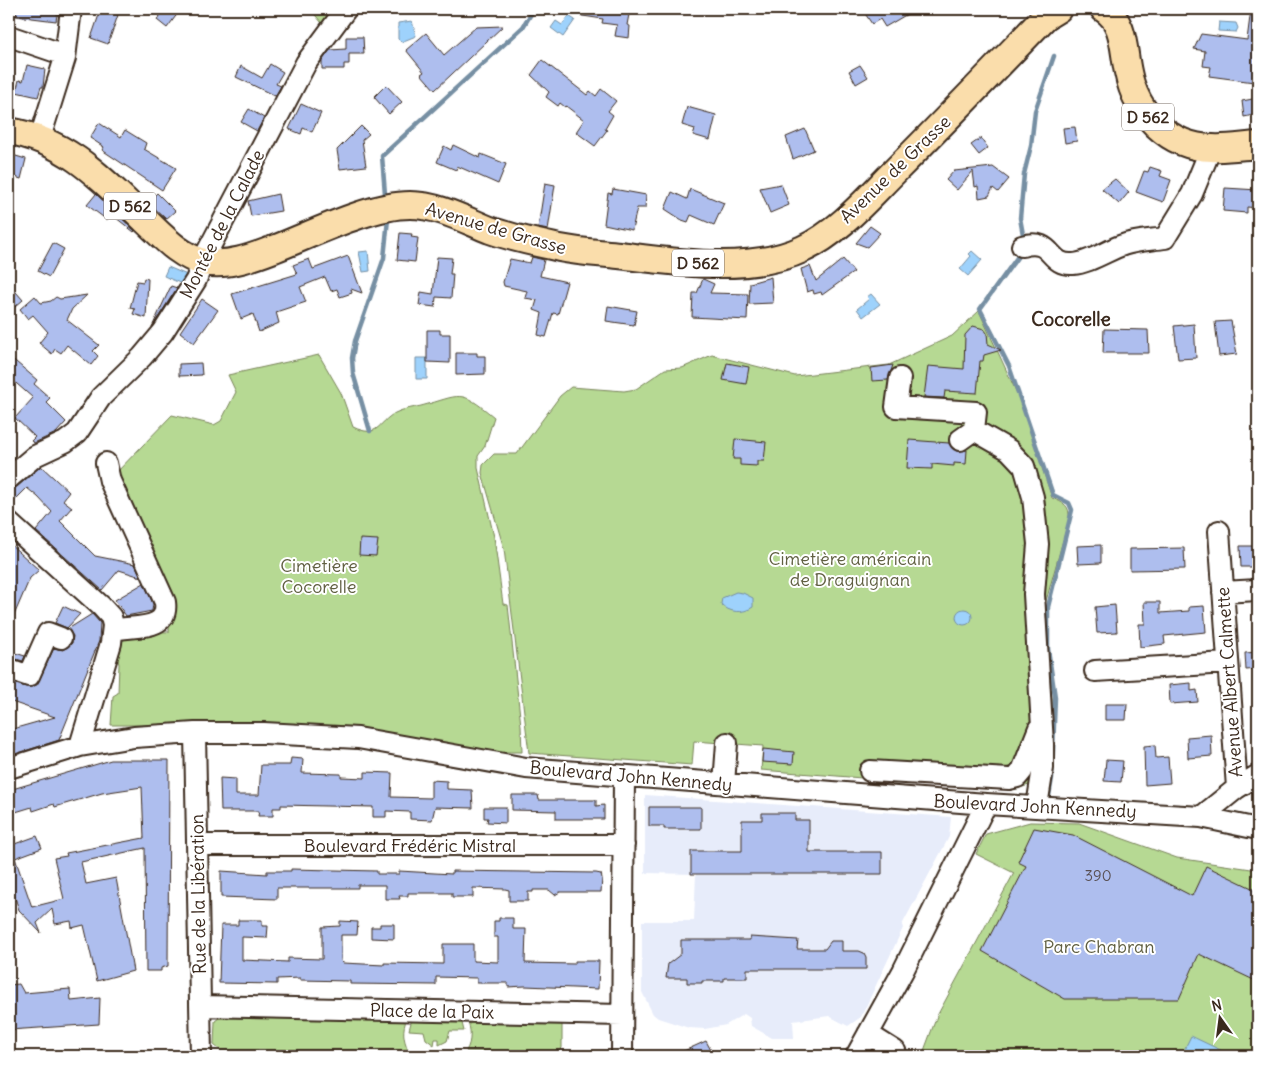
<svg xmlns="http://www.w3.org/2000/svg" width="1267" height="1065" font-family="Delius,sans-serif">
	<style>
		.built { fill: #e7ecfa }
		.green { fill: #b6d993; stroke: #788258 }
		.water { fill: #9ed2fc; stroke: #768fa3 }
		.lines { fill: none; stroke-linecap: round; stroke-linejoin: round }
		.stream { stroke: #768fa3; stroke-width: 4.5 }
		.building { fill: #aebeee; stroke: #3b2a1e }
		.minor-casing { stroke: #3b2a1e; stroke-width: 24 }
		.major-casing { stroke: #3b2a1e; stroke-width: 30 }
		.minor { stroke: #fff; stroke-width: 20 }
		.major { stroke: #faddab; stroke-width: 26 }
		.labels { text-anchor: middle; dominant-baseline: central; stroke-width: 4; stroke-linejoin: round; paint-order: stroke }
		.number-label { font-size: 15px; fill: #584f52 }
		.shield { fill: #fff; stroke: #766a62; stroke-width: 1 }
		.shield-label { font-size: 16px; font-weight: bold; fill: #3b2a1e }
		.street-label { font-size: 18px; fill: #3b2a1e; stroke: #fff }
		.park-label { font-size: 18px; fill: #605f41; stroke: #fff }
		.neighbourhood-label { font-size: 19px; font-weight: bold; fill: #3b2a1e; stroke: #fff }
	</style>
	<rect width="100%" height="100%" fill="#fff"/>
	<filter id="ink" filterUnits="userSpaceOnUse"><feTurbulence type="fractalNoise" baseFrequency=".02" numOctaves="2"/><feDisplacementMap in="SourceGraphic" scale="10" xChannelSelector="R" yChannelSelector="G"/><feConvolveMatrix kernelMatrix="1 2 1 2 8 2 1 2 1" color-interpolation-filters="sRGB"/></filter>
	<g filter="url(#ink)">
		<path class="built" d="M645,795L951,817L949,837L902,925L903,928L861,1017L848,1026L829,1016L793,1021L794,1038H772L751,1026L750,1018L744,1014L726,1025L705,1029L689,1028L658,1018L653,1014L642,992V921H694L696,874L645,873Z"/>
		<path class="green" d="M310,9H334L322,23Z
			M979,311L1020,400L1052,498C1064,503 1070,505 1069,519L1044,608L1046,650L1052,698L1051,759L1029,785L1016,789H1001L761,770L763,746L694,741L692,765L529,753L504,549L482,473L483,465L494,454H517L560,396L571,387L624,391L636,389L665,369L682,368L712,355L795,376L889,365L952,336Z
			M319,355L341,393L353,427C379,439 377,423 395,413C402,409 413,408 421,406C462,395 459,388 494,417L485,446L478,456V468L494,537L503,604L508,605L521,726L522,752H504L496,757L187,725H111L113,696L118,693L119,664L118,660L112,658L129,631L169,632L170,603L114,475L172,415L214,425L221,421L236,392L228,375Z
			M1030,822L1079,823L1177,858L1258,870V1056H922L937,1016L1014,873L976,854L986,834Z
			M223,1015L407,1018C402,1030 403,1038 408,1050H220L214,1045L215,1021Z
			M467,1018L562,1023V1048L558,1052L466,1051C472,1041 471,1029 467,1018Z
			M412,1019H461L464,1031H450L447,1041L439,1045V1039H435L434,1045L426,1039L424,1031L409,1030Z"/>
		<path class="water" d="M569,16L575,20L563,37L551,28L556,21L562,25Z
			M412,21L416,36L401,42L398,39V23Z
			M1219,22L1236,23L1238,28L1236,32L1218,31Z
			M368,251L370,271L363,272L359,252Z
			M972,251L982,260L968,276L960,269L971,256L969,254Z
			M168,267L187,275L182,284L164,276Z
			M871,294L880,304L863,317L857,309L869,299L867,297Z
			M416,358H427V379H416Z
			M736,592L743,593L753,598V607C743,614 729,613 721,604L722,598Z
			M956 617a8 8 0 1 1 16 0a8 8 0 1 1-16 0Z
			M1191,1036L1233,1056H1181Z"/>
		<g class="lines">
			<path class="stream" d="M385,194L382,156L523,27L534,9
				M1024,240L1020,218L1024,174L1031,146L1035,111L1054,56
				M1021,252L980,309L1009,366L1053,495L1069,503L1072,510L1048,607V649L1055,697L1052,778L1049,796
				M370,431L353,373L352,358L355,341L384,258L388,219"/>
		</g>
		<path class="building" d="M17,9H58L56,21L16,16Z
			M101,9L118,15L108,44L91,38Z
			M165,9H181L167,28L157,20Z
			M577,9H630L627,25L630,26L629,38L615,36L617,25L602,23L603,19L576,15Z
			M862,9H916L885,27L880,19L872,24Z
			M1251,9H1258V74L1255,73L1254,82L1209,76L1211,67L1203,66L1205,51L1194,49L1201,34L1247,40Z
			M503,26L435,90L421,74L424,72L406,50L426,33L444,55L476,27Z
			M346,37H363L364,54H349V64H344V69H322V61L330,50L346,49Z
			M542,60L587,95L590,91L596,96L601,89L616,101L608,111L613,115L605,129L607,130L595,146L576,132L584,120L566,106L565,107L560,103L558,106L546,97L549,92L531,75Z
			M270,64L283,72L276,84L281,86L275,96L236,77L241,66L262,78Z
			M27,65L45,69L43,87H41L38,97L16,92L19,80L23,81Z
			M860,65L868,77L856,84L849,71Z
			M386,85L402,102L389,114L374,97Z
			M1258,98V114L1244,117L1242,101Z
			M301,104L321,113L312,132L303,128L301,134L289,129Z
			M687,107L716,115L710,140L693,135L695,129L682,125Z
			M249,109L264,118L257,131L241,122Z
			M99,123L121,137L125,130L146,143L144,149L176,168L162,190L102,150L104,147L90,138Z
			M361,126L369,134L362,140L366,166L340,169L337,150Z
			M1075,127L1077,141L1065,143L1063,128Z
			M805,129L814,150L793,159L786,137Z
			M981,138L988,148L979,155L971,145Z
			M453,145L480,158L481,154L506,164L498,184L457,166L456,170L437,162L444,146L451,150Z
			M9,154L26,159L21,179L9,175Z
			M993,167L1009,179L998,192L993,188L989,196L979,198L978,186L975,187L973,171L957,190L946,180L954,171Z
			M1150,167L1162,171L1160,176L1171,180L1163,202L1136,192L1144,171L1148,172Z
			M1115,179L1129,192L1119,204L1102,189Z
			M545,183L555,185L548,230L538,228Z
			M781,184L789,205L770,213L760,188Z
			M1225,188L1258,190V208L1247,207V213L1223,211Z
			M613,189L646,195L645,208H637L632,230L604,224L608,193L612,194Z
			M690,189L724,203L714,225L691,215L688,222L682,220L665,209L672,192L687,199Z
			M157,193L175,211L166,219L148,202Z
			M96,194L135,231L134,232L111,214L107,220L87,205Z
			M278,194L281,211L251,216L248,201Z
			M870,226L880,233L867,247L856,243Z
			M400,233L412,234L411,237L418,238L415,262L397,260Z
			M53,243L64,249L49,277L38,271Z
			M348,256L362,293L351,289L352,293L340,297L337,289L331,291L325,277L300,287L306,302L276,312L279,323L259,332L253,314L241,319L232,294L297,274L293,265L309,259L313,269Z
			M437,257L452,258L450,274H453L451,298L436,297L435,307L419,305L421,292L433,294Z
			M532,257L544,260L540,276L567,282L558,314L553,313L546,337L538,335L542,313L534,310L537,300L525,298L527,291L504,286L503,282L510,259L530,263Z
			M843,259L854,272L822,295L821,292L814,294L813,290L807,292L801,269L810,266L816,281Z
			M771,277L773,303L749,304L750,283Z
			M144,278L148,279L146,318L133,314L135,309L130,308L137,281L143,282Z
			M703,279L714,284L710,293L748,294L747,320L692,317L693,293H697Z
			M9,284L23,300L9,312Z
			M171,286L177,288L152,327Z
			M87,295L72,309L67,320L99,345L93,351L98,356L91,365L67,345L61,353L55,349L52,354L39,343L48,332L33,315L28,319L20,309L35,296L41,303L51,301L56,297L60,299Z
			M202,299L218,310L194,343L180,332Z
			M608,306L637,311L634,325L606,321Z
			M1231,321L1237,354L1219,356L1215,322Z
			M1194,324L1196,358L1178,359L1174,326Z
			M973,326L984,329L987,333L988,344L1001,350L984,355L983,361H980L977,393L945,391L944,398L924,397L928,366L964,369L965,335Z
			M1104,329L1148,330L1149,353H1103Z
			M427,330H440V334H450V363L427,362Z
			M456,353H477V356H485V374L456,375Z
			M9,356L37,380L34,384L50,398L46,402L66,422L56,433L34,443L31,441L35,437L15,418L33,398L9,377Z
			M201,363L202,375L179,376V364Z
			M727,363L749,367L746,384L723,380Z
			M893,365L888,380L872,381L871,368Z
			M735,439L766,442L764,461H757V466L740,465V459H733Z
			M909,440L949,443L956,451L967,450L966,464L954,463V466L932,464V469L907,468Z
			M41,466L69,492L63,500L72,507L60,521L95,556L135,564L141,577L119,570L102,590L36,531L52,512L38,497L27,488L9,506V490L17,487Z
			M360,539L378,540L376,556L359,555Z
			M9,543L39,570L30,578L9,627Z
			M1101,545V563L1078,564L1077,546Z
			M1240,546H1258V562L1252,563V567H1241Z
			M1184,548L1185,569L1130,570V549Z
			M144,583L153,604L152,611L126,616L115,600Z
			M1144,602H1160V613L1189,611V607L1204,606L1206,632L1164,636L1165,644L1140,647L1139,624H1145Z
			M1115,605L1117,632L1097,633L1095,607Z
			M63,606L80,614L67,628L55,623Z
			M92,614L100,623L99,641L59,740L9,756V730L55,717L9,701V682L26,687L37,685L54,648L63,650L72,643L73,636L68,629Z
			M9,651L25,656L23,661L9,657Z
			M1258,652V669L1246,670L1245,653Z
			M1191,683V691L1197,690L1198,702L1170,704L1169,685Z
			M1105,704H1127L1126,720H1105Z
			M1211,735L1212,756L1188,758L1187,737Z
			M1155,745L1156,758L1168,757L1170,783L1145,785L1144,746Z
			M763,749L794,752L793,764L762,762Z
			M291,758L303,759L302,773L341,774V777L365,778V772L392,773L391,797L431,798V780L447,781V789L472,790L473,808L435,807L432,820L410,819V812L386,811V817H373V807L281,805V808H273V816H258L259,811H221L220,778L236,779V795H259L261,765H290Z
			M111,760H169L168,966L161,968V971H146L145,848L81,862L86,884L116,878L133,971L97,981L84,925L72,928L71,921L55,924L52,909L37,923L41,933L19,910L9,879V846L37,836L42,848L15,858L32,907L64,899L54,858L67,856L66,853L144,838L142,787L102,793L55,807L54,804L33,811L32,807L9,814V790Z
			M1106,760L1123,761L1121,782L1104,781Z
			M512,795H538L539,800H596V806L604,805V819H556V811L512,810Z
			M484,807H506V823L487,822L488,818H484Z
			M649,807H701V829H664V826H649Z
			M762,813H795V820H809V852H882V874H691V851H742V820H762Z
			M1034,828L1073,835L1192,896L1206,866L1258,891V982L1199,954L1179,999H1065L982,951L1026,866L1018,862Z
			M291,869L377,871V874H399V871L452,874V871L596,873L601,874L602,878L601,892H560L555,895L549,890H533V892H528V901H509V890L505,889L473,888V897H452V893H408V896H399L400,899H385V885H358V888H277V899L221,897V871L267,874V871H291Z
			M499,918H513V929H526L525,963L575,964V961H599L598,989L525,986L508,987V983H477V978L436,977V985L350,984V981L300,980V978L277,979V984L219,983L221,925H238V920H262V926H268L267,938L242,937V960L288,962V958L322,959V927L340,926V921L358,922L357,935H341V961L343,963L384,965V963L443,964V944H473V961L498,962V937H494V921H499Z
			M380,924H394V939L371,938V927H380Z
			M750,937L798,940L797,949H825L831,941H842V951H859L864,953L866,957V969H747V978H724V981H702V983H687V978H666L668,964L681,954V940H750Z
			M19,984L24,993L70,989L71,1001L100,998L99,1024L9,1030V985Z
			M706,1041L714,1056H673Z"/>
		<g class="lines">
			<g class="minor-casing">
				<path id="minor" d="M9,36L65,55
					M40,138L65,58L71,9
					M1022,246C1054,237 1047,266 1073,264C1089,263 1108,250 1123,245C1136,240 1152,240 1165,238L1192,194L1211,148
					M900,378L896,407L976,412L974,430L1009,450L1024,466L1033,497L1038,544L1034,594L1043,744V768L1037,806
					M960,440L974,430
					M106,463L110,481L165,602C169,632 133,625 113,630
					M9,478L35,456L65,442L77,433L101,397L142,357L163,332L196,280L206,254L306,63L346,9
					M9,523L101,606L111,617L113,625L111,643L80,746
					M1223,592L1258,590
					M9,669L29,676L48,633L61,638
					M1095,671L1227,663
					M195,733L201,1056
					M9,768L80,746L134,737L195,733H264L358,738L526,768L986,804L1201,817L1258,829
					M870,771L1009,779L1017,777L1022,771L1039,728
					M724,784L727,743
					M1237,788L1258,775
					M1201,817L1237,788L1219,531
					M197,845H624
					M200,1006L622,1015
					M868,1034L895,1051L897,1056
					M622,1056L624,777
					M856,1056L903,971L986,804"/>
			</g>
			<g class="major-casing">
				<path id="major" d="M1104,9C1125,22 1123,50 1128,72C1136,113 1168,147 1212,148C1227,149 1243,146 1258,145
					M9,131C69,141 104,181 146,221C163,237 181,257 204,262C227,267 253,257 274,249C313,234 370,205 410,205C438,205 465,220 490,230C512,238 537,243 560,248C579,252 600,253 619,255C675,262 750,274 803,249C838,233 867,199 894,172C945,121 995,69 1045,17L1058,9"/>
			</g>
			<use href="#minor" class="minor"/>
			<use href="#major" class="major"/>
		</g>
	</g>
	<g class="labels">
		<g class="number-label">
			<text x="1098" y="875">390</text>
		</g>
		<g class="shield">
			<rect x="1122" y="103.5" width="52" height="27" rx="4"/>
			<rect x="104" y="192.5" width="52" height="27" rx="4"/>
			<rect x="672" y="249.5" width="52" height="27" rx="4"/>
		</g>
		<g class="shield-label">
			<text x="1148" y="117">D 562</text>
			<text x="130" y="206">D 562</text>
			<text x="698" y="263">D 562</text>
		</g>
		<g class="street-label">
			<text transform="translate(895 169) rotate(-44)">Avenue de Grasse</text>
			<text transform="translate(222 224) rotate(-63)">Montée de la Calade</text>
			<text transform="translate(496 228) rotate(16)">Avenue de Grasse</text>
			<text transform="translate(1229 682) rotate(-94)">Avenue Albert Calmette</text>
			<text transform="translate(631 776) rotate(5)">Boulevard John Kennedy</text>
			<text transform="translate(1035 806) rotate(3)">Boulevard John Kennedy</text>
			<text x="410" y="845">Boulevard Frédéric Mistral</text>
			<text transform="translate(198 894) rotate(-91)">Rue de la Libération</text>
			<text transform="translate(432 1011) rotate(1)">Place de la Paix</text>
		</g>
		<g class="park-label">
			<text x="850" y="558">Cimetière américain<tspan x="850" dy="21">de Draguignan</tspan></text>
			<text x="319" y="565">Cimetière<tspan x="319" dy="21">Cocorelle</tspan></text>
			<text x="1099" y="946">Parc Chabran</text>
		</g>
		<g class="neighbourhood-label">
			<text x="1071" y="319">Cocorelle</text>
		</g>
	</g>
	<rect width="1267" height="1065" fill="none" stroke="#fff" stroke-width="30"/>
	<rect x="15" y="15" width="1237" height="1035" fill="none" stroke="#3b2a1e" stroke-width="2" filter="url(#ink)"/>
	<g transform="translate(1220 1018) rotate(346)" stroke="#ffffff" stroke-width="4" paint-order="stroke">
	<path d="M0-4L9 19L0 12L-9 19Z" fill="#3b2a1e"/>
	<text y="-8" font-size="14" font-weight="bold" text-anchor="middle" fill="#3b2a1e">N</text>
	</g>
</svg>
